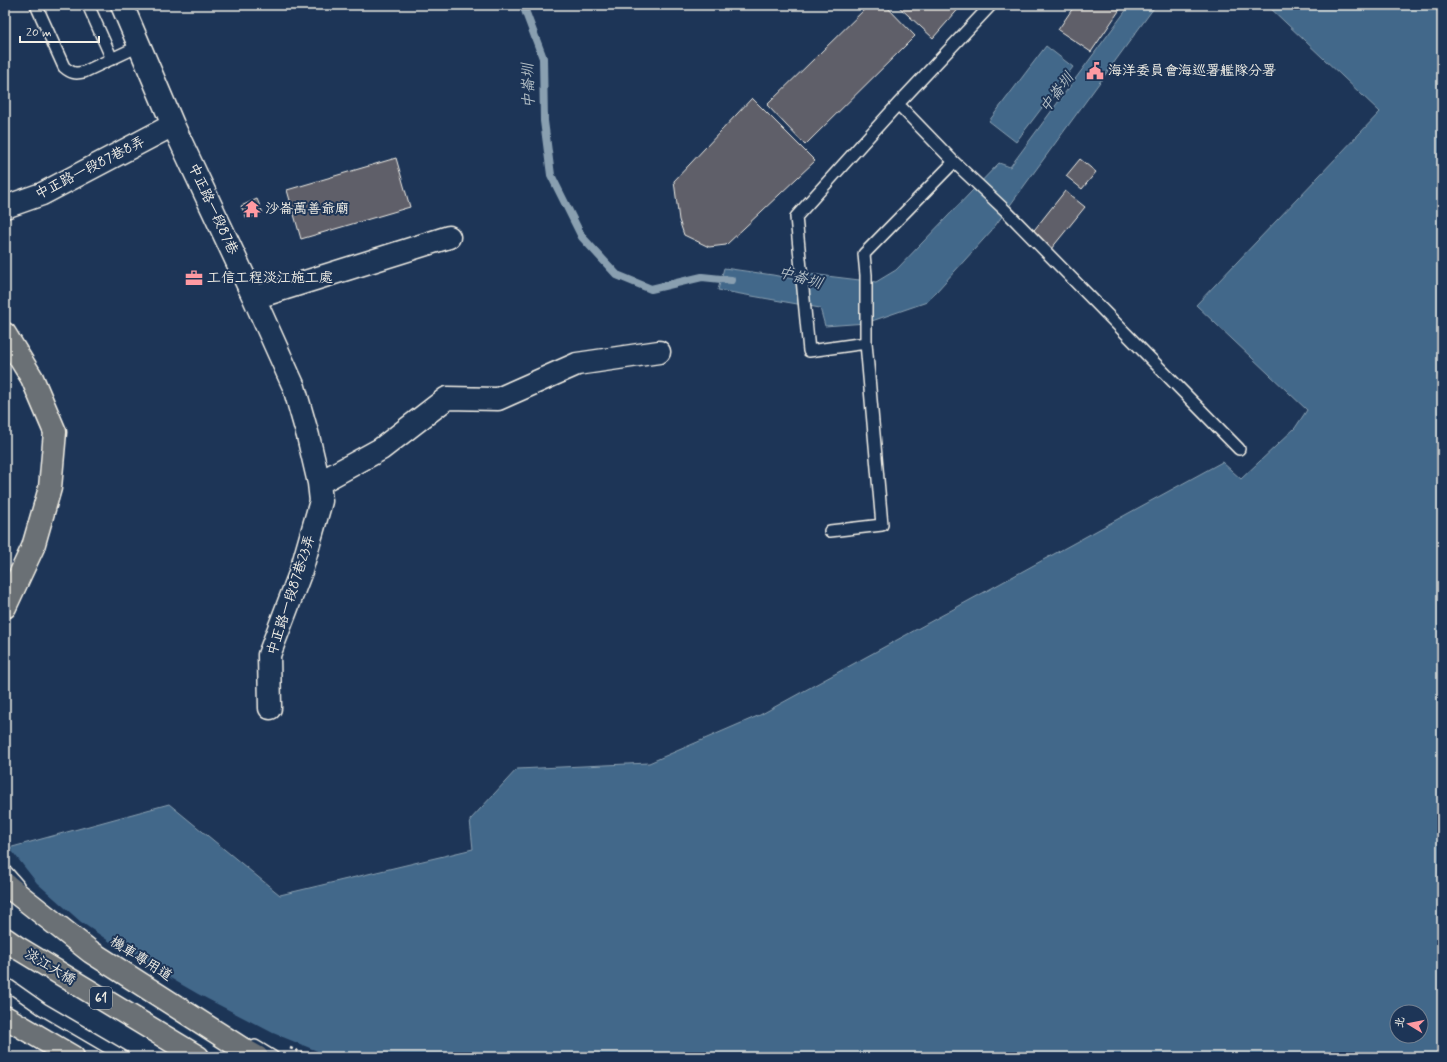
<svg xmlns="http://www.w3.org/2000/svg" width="1447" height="1062" font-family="Mynerve,'LXGW WenKai TC',sans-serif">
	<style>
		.water { fill: #42688a; stroke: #899fb0; fill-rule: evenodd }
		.pier { fill: #1d3557 }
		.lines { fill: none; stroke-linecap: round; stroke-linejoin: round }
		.stream { stroke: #899fb0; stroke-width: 8 }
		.building { fill: #5f5e69; stroke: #f4f1e8 }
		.lane-casing { stroke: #f4f1e8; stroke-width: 14 }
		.street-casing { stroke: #f4f1e8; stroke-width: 25 }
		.highway-casing { stroke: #f4f1e8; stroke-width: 25 }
		.path { stroke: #f4f1e8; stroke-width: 2.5; stroke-dasharray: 3 3; stroke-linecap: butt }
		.lane { stroke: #1d3557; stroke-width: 11 }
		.street { stroke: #1d3557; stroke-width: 22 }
		.highway { stroke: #6a7074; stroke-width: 22 }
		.labels { text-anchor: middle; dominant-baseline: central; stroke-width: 4; stroke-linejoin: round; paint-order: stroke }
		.shield { fill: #1d3557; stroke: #b4b9bc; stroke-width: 1 }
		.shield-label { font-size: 13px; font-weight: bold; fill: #f4f1e8 }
		.poi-label { font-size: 14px; fill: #f4f1e8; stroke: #1d3557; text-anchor: start }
		.street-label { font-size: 14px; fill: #f4f1e8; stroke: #1d3557 }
		.water-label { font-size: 15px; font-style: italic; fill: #b6c1c7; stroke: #1d3557 }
	</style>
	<rect width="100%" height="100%" fill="#1d3557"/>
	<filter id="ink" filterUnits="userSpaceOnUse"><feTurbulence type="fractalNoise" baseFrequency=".025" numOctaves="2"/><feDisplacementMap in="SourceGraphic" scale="8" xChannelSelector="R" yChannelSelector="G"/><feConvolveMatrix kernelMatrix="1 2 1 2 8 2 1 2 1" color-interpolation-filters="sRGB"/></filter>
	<g filter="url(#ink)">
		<path class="water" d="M1130,5H1156L992,230L927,302L866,323L825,326L820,308L718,290L724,268L773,275L813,283L810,274L876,282L896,270L999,163L1010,167Z
			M1267,5H1442V1057H5V849L169,804L280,895L473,849L470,820L517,769L649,763L760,715L1222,462L1241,479L1295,428L1307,410L1196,305L1380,112ZM1397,1012H1421V1036H1397Z
			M1046,46L1073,67L1016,142L989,121Z"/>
		<path class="pier" d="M8,846L37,883L81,922L125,952L198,994L273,1033L332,1057H5V847Z"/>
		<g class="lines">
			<path class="stream" d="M523,5L543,58L544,121L551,175L582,237L617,275L651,289L702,277L731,280"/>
		</g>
		<path class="building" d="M869,5H885L915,36L805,145L767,105Z
			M897,5H962L933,38Z
			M1075,5H1123L1091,52L1058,30Z
			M752,98L815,161L726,245L709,247L684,235L679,220L674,181Z
			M396,158L410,207L301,239L287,190Z
			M1080,159L1096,172L1082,189L1066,176Z
			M1065,191L1085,207L1051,249L1031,234Z
			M257,199L263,213L247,219L241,206Z"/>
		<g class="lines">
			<g class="lane-casing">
				<path id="lane" d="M36,5L64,67C71,73 75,74 84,72L139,46
					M88,5L112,59
					M898,104L954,162L1006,211L1239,449
					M866,343L809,351L796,217L898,104L991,5
					M830,531L882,525L866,343V275L864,254L954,162
					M5,870L18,885
					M5,983L42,1009L124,1057
					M255,1046L273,1057"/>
			</g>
			<g class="street-casing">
				<path id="street" d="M122,5L173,125L254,298L294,387L308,436L319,483L321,501L301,571L269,655L270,708
					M5,207L42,194L173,125
					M254,298L449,237
					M319,483L381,449L447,398L498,399L577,364L659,352"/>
			</g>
			<g class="highway-casing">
				<path id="highway" d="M5,334L32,378L55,432L50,488L33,547L5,607
					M5,884L91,952L241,1048L257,1057
					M5,939L18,948L198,1057
					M5,1017L73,1057"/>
			</g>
			<path class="path" d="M290,1048L312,1057"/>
			<use href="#lane" class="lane"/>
			<use href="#street" class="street"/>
			<use href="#highway" class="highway"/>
		</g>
	</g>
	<defs>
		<g id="civic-bare" transform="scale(1.38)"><path d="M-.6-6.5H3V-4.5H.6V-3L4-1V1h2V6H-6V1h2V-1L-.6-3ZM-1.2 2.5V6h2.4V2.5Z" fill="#ff9aa2" stroke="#1d3557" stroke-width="2.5" paint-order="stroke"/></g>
		<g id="temple-bare" transform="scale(1.38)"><path d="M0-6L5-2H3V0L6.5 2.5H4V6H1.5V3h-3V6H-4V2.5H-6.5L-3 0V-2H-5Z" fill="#ff9aa2" stroke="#1d3557" stroke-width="2.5" paint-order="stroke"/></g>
		<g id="office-bare" transform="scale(1.38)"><path d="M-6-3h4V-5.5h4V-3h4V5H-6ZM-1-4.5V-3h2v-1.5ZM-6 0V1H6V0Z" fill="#ff9aa2" stroke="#1d3557" stroke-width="2.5" paint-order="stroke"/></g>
	</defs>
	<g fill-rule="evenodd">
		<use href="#civic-bare" x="1095" y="71"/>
		<use href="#temple-bare" x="252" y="209"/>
		<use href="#office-bare" x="194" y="278"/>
	</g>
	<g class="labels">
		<rect class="shield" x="90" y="987" width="22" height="22" rx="3"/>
		<g class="shield-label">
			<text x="101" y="998">61</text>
		</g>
		<g class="poi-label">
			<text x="1108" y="71">海洋委員會海巡署艦隊分署</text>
			<text x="265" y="209">沙崙萬善爺廟</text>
			<text x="207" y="278">工信工程淡江施工處</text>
		</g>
		<g class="street-label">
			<text transform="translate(90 168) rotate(-27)">中正路一段87巷8弄</text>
			<text transform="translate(213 209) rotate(65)">中正路一段87巷</text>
			<text transform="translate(291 595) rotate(-72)">中正路一段87巷23弄</text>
			<text transform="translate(141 959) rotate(32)">機車專用道</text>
			<text transform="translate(50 967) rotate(31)">淡江大橋</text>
		</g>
		<g class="water-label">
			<text transform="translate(529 86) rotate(-92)">中崙圳</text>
			<text transform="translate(1057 93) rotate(-53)">中崙圳</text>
			<text transform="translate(800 278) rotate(16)">中崙圳</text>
		</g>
	</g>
	<rect width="1447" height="1062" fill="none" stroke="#1d3557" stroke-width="20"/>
	<rect x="10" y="10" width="1427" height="1042" fill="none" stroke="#f4f1e8" stroke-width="1.5" filter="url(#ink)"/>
	<g transform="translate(1409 1024) rotate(280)"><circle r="19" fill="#1d3557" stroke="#738091"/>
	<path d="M0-3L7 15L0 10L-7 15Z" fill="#ff9aa2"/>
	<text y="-6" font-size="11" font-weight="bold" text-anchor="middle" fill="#f4f1e8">北</text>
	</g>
	<path d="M20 36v6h79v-6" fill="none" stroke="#f4f1e8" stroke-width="2"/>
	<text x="26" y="36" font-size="12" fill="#f4f1e8" stroke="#1d3557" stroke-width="3" paint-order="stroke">20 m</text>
</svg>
